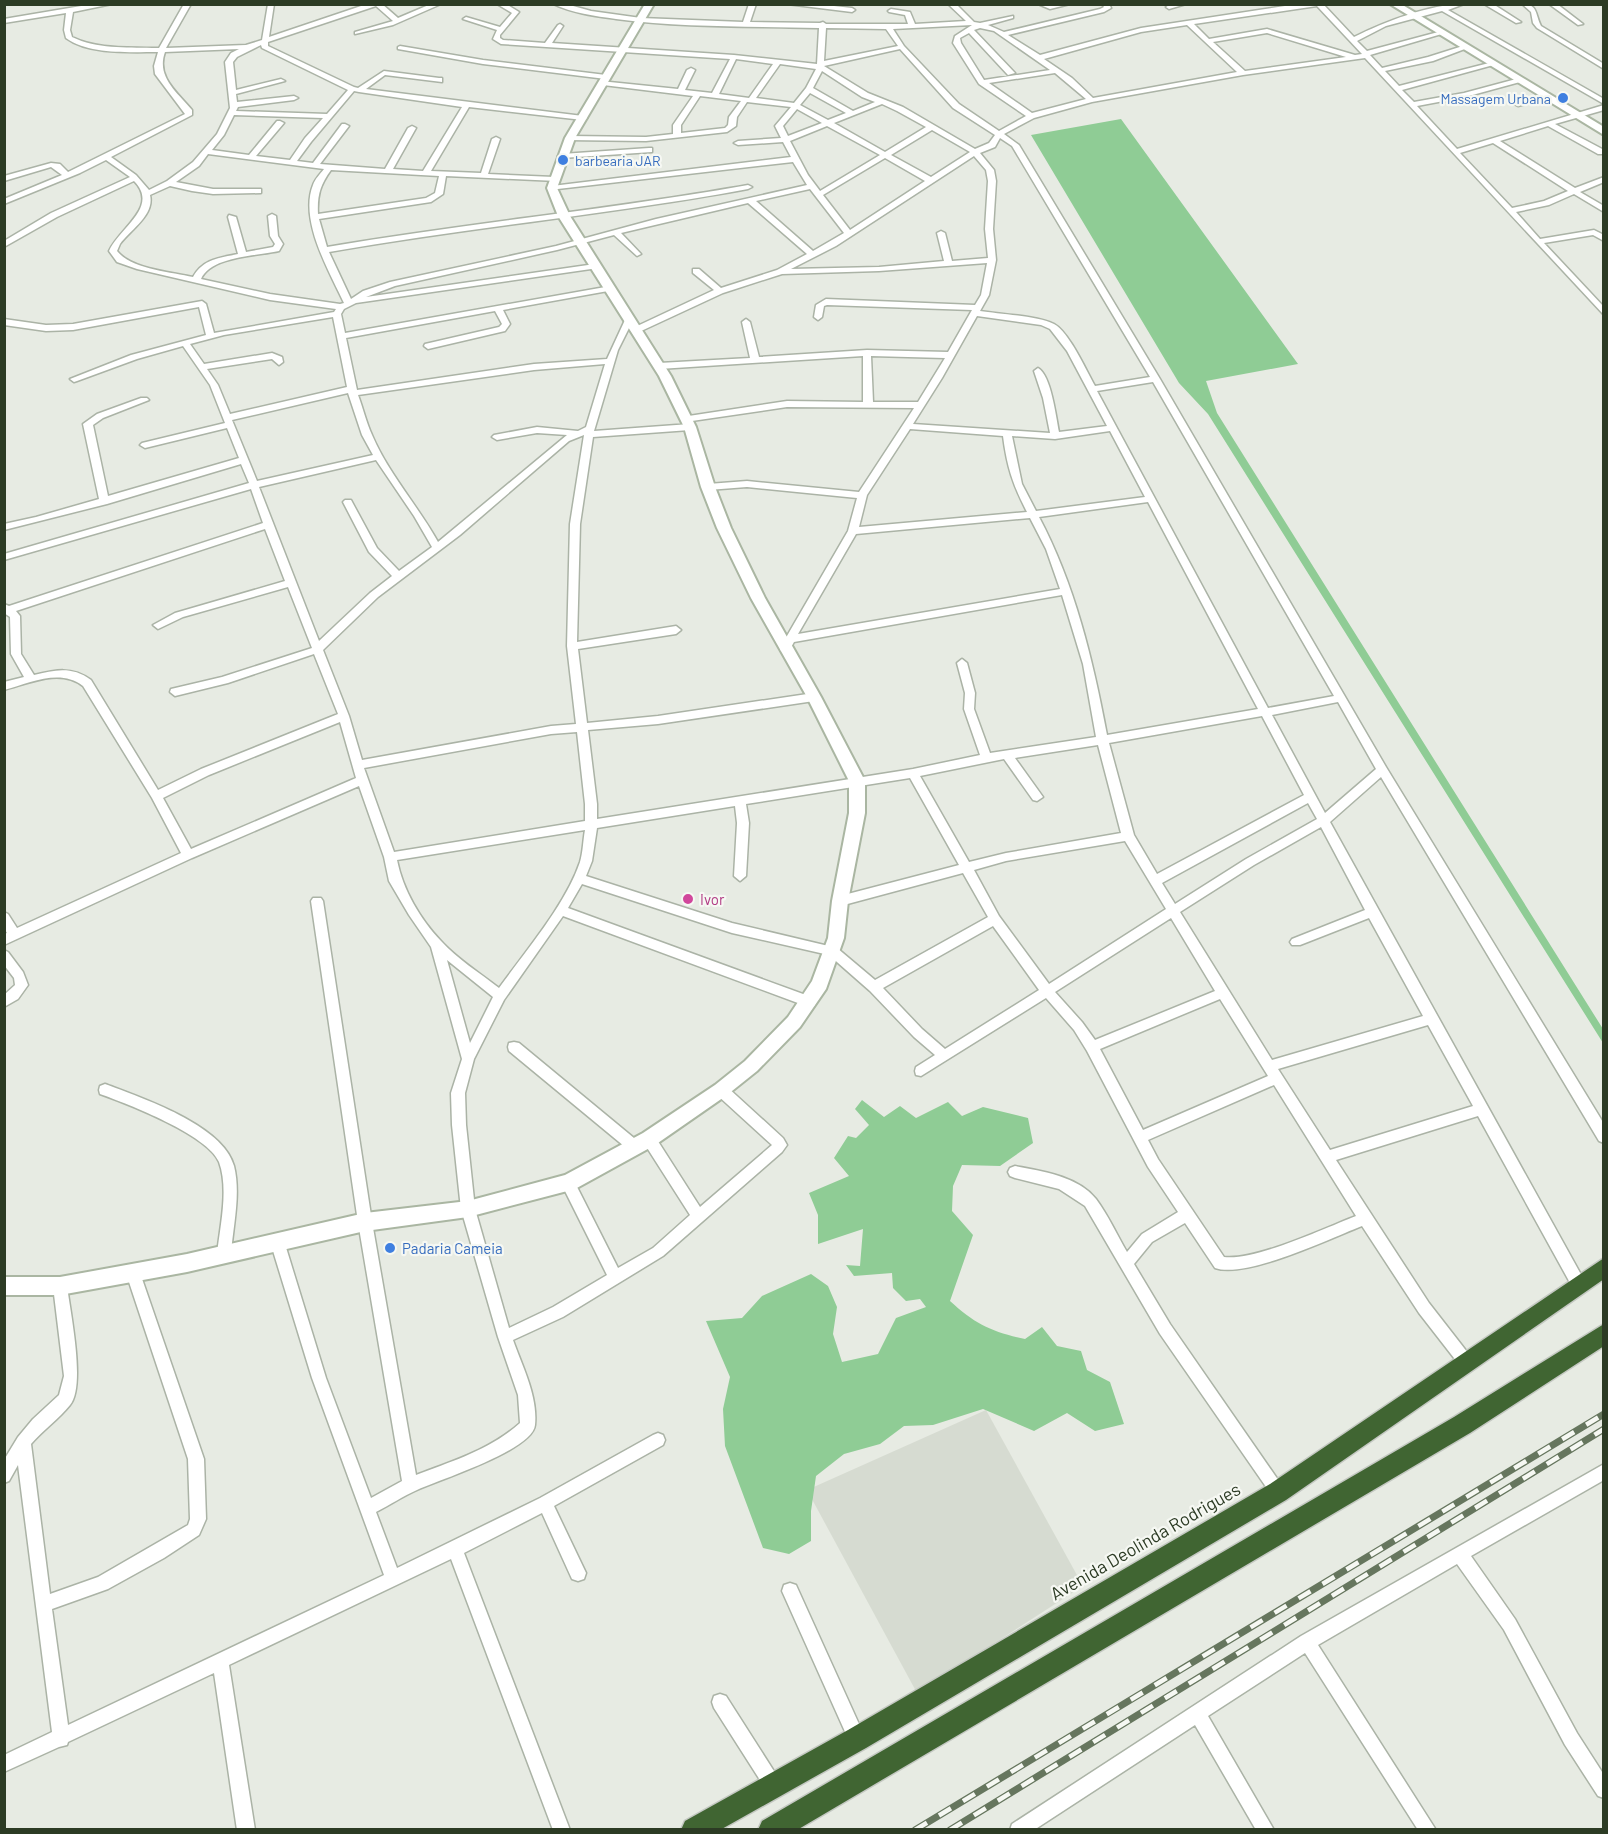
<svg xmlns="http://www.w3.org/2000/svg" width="1608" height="1834" font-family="Barlow,sans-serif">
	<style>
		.built { fill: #d6dbd1 }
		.water { fill: #8fcc95 }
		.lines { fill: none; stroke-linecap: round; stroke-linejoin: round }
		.street-casing { stroke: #abb3a6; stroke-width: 3 }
		.secondary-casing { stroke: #aab6a2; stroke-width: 4 }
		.highway-casing { stroke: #c4c8c2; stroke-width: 3 }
		.street { fill: #fff; fill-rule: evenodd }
		.secondary { fill: #fff; fill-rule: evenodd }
		.highway { fill: #406532; fill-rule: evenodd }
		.rail-casing { stroke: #66765e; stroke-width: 7 }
		.rail { stroke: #f6f8f3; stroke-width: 4.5; stroke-dasharray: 14; stroke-linecap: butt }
		.shop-dot { fill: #3f7fe0; stroke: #f6f8f3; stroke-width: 2 }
		.hotel-dot { fill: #d1479c; stroke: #f6f8f3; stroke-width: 2 }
		.labels { text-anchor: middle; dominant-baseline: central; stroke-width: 4.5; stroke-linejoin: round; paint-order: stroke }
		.far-shop-label { font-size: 14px; fill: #366cbe; stroke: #f6f8f3; text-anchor: end }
		.hotel-label { font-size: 15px; fill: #b23c85; stroke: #f6f8f3; text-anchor: start }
		.shop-label { font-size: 15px; fill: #366cbe; stroke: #f6f8f3; text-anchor: start }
		.near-street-label { font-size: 18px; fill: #2c3b24; stroke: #f6f8f3 }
	</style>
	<rect width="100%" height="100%" fill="#e7ebe3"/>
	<path class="built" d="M986,1410L1083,1586L917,1693L807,1490Z"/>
	<path class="water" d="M1121,119L1298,364L1206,381L1217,413L1603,1029V1043L1208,414L1179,383L1031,135Z
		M862,1100L884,1117L900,1106L916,1118L948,1102L962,1116L983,1107L1028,1118L1033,1143L1000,1166L962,1165L953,1186L952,1211L973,1235L950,1301C975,1324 992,1332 1025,1339L1042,1327L1057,1346L1081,1351L1087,1370L1110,1382L1124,1424L1095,1431L1067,1413L1034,1431L983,1409L933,1425L904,1426L880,1444L844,1454L816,1476L811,1511V1541L789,1554L763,1548L725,1446L723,1409L730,1377L706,1321L742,1318L762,1296L811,1274L828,1286L837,1307L833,1334L842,1362L878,1354L896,1318L926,1307L920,1299L906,1301L893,1288L892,1273L854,1276L846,1265L860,1266L863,1229L818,1244V1215L809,1193L849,1176L834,1158L848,1136L856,1138L869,1125L855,1109Z"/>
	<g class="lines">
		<g class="street-casing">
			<path id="street" d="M93,4H112L73,12L70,30L72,37C97,49 125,47 152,48H159L184,4H191L166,48L246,45L262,40L268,4H274L269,37L367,4H382L398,18L431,4H441L393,25L355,34V32L393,21L376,6L268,42V46L354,87L358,88L384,71L439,78H442V82L385,75L366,89L583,116L587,118L583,120L469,107L431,171L481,173L492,139L496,137L500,139L488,174L554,177H557V181L446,176L443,194L431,202L319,219L327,247C467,223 608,210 748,185L752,187L748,189C609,215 468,227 329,252L351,299L363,291L390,282L556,246L656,219L807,185L793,162L549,190V186H552L791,157L783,142L738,145L734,143L738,141L781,138L775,126L791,107L747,102L737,117L736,126L727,132L646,141L567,140V136H570L646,137L673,134V125L693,96L603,85L599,83L600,81L678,89L687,70L691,68L695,70L685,90L712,93L730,59L501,44L493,39L497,30L463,19L466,17L500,27L512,13L497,4H506L519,12L500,35V38L503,40L545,43L558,25L560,24L563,26L552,43L734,55L817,64L819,28C751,26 684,28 616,19C595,16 572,13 553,4H566L591,11L641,18L743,22L749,4H756L750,22L820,23L823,22L826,24H908L905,15L889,12L888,11L891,9L910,12L915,24L966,21L948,4H956L974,22L980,23L1013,16V18L988,25L1004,32L1100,9L1104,7L1102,4H1109L1111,8L1104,12L1008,35L1040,55L1141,28L1298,4H1323L1354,37C1384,22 1430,4 1464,4L1448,10L1604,99V104L1442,11L1386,26L1357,41L1367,51L1442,31L1445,33L1370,55L1382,68L1428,57L1466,45L1470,47L1433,61L1385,71L1399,86L1493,62L1497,64L1402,90L1414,102L1464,93L1520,78V82L1465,97L1417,106L1457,149L1604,105V110L1555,124L1604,150V154H1598L1548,126L1500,141L1575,188L1604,177V182L1580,192L1604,206V212L1574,194L1549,205L1516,212L1540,239L1594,230L1604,235V241L1593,235L1544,243L1604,307V315L1365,58L1243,75L1092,102L1034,118L1004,134L1019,145L1160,379L1386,767L1604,1124V1143L1599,1141L1381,777L1330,822L1584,1280L1586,1285L1584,1290L1579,1292L1574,1290L1478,1116L1336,1160L1429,1303L1471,1357L1473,1362L1471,1367L1466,1369L1461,1367L1419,1313L1362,1226C1331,1238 1246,1279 1215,1268L1185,1223L1152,1242L1134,1264L1170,1324L1283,1487L1286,1492L1283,1497L1278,1500L1273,1497L1160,1334L1085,1206L1059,1189L1015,1178L1010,1176L1008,1172L1010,1168L1015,1166C1041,1171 1078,1176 1096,1199C1108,1215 1117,1235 1127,1252L1142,1234L1178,1212L1148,1167L1087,1051L1074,1030L1046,998L921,1076L916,1075L915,1071L916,1067L935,1055L914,1037L870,991L829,955L732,933L582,884L568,908L814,998L816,1002L814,1006H806L563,916L504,1000L474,1059L465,1093L466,1125L475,1209L509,1328L553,1307L607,1275L561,1183L563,1179L568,1177L573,1179L618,1268L653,1248L690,1215L644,1143L642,1139L644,1135L649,1133L654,1135L700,1207L772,1145L716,1094L715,1090L716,1086L721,1084L726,1086L783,1138L787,1145L782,1152L663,1256L563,1317L513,1340C522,1366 538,1396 535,1425C533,1450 439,1480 417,1490C403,1496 390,1505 376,1512L397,1568L540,1498L653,1435L658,1433L663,1435L665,1440L663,1445L554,1506L586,1573L584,1579L578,1581L572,1579L542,1513L464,1553L570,1830H553L451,1559L229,1665L255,1830H237L214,1673L68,1742L67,1745L59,1747L4,1772V1755L52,1732L18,1465L9,1481L4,1483V1460L18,1437L33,1419L59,1395L64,1376L53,1286L55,1281L60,1279L65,1281L67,1286C70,1311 86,1386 70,1405C59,1419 43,1430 31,1444L50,1594L98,1577L188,1525L190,1519L188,1459L126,1273L128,1268L133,1267L138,1268L140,1273L204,1459L206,1519L199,1535L164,1558L108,1589L52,1609L68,1725L384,1575L312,1378L270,1241L272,1237L277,1235L282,1237L284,1241L326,1378L371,1498L402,1481L358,1222L311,901L313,898H321L323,901L372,1222L416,1475C452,1461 490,1450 520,1423L518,1395L498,1337L461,1209L452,1125L451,1093L462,1059L431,947L409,915L389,881L384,857L359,786L192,858L4,945V934L7,933L4,928V912L8,914L17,928L181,853L152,798L83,686C60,668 30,683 4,690V682L24,677L11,654L10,617L4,613V604L9,606L263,523L251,489L4,560V554L249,483L241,464L107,504L4,530V524L36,517L99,499L83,424L97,414L141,398H147L149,400L103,418L93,425L108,496L239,458L227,428L145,448L140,445L142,443L225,423L210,385L183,346L137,359L77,381L74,382L70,379L131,355L206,335L199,307L73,330L46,331L4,325V319L46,325L73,324L202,301L206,304L214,333L334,312L336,309L270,300L137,269L117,262L109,251C119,228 160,207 134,181L57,217L4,247V241L51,213L130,177L106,160L80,173L4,204V199L62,175L51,167L4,181V176L51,163L60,164L68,172L185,114L155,74L154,66L158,52C130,52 89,55 66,38L64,30L66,13L4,23V19ZM1317,6L1362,54L1355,55L1267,29L1209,39L1194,24ZM972,25L955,36L953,43L979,84L1026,116L999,131L959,104L904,46L893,29ZM1187,25L1237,72L1093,98L1072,78L1044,59L1141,32ZM826,28L886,29L898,46L824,61ZM980,28L994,31L1050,70L984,80L961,43L960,38L969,33L1008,75L1015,73L974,30ZM1267,33L1346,57L1245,71L1213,42ZM261,45L262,48L348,90L327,114L236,111L238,107L294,100L298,98L294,96L237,102L236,94L285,81L281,79L236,90L233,62L237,57ZM239,49L231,53L225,62L230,108L217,134L193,162L167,181L149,190L136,175L111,157L192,115V110C177,92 156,77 165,52ZM900,49L953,108L995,135L989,143L975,149L903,107L868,93L824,66ZM736,59L773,64L749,98L719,94ZM780,64L816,69L806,88L794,103L756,98ZM822,71L862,97L875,102L853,111L813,88ZM1055,73L1086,99L1032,113L989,83ZM354,91L359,92L462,107L423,171L393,169L416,128L412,126L408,128L385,169L320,164L349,126L345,124H342L313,163L297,161L311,142ZM810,93L846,113L828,120L800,105ZM700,96L741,101L729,117L728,125L725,128L681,133V125ZM882,104L897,111L926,127L885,152L834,123ZM797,109L822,123L788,136L783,126ZM234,115L323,118L305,138L290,160L256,156L284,123L280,121H277L249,155L212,150L224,135ZM827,126L880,155L820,191L808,175L790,141ZM932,130L970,152L931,177L891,155ZM1000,138L1012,146L1150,377L1095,386C1086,370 1069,332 1054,324C1038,316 999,314 980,311L989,295L996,260L993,229L996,181L994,170L980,153L995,147ZM1493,143L1568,191L1544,201L1512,208L1460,153ZM208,154L324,169C320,174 315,179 313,185C299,220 329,271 344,303L340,304L270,294L201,279C211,256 257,256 279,251L283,244L278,236L276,216L272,214L268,216L270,236L275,244L273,247L246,252L236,217L229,215L228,217L238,254C219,258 203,259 193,277C171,272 131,269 117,251L120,244C130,230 155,215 150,195L170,186L192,191L213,194L261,193V189H213L176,182L199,166ZM974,156L986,170L988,181L985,229L988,258L952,261L945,233L941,231L937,233L944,261L879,267L791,269L836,246ZM885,158L925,181L850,230L823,195ZM331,170L439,176L435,193L426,198L318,214C317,196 320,185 331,170ZM810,189L844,233L813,251L756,201ZM748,203L807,254L777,270L721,288L699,269H693V273L714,290L633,328V332H639L723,293L782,274L879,271L987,263L981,295L975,305L826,299L816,305L814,317L818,320L822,317L824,306L827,305L972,310L948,352L867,350L759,357L750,322L746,319L742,322L750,358L659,363L655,366L659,369L863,356V402L787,401L682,417V421L685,422L787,407L914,408L859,492L747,481L708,484L703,487L708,490L747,487L857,498L848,531L780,648L781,651H789L794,642L1062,595L1083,664L1096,737L990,753L974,709L975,693L967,663L962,659L957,663L965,693L964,709L980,755L913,769L597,819V804L588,730L658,724L814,701L819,697L814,693L658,716L587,723L578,649L676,634L681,630L676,626L577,642L580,524L593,437L690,430L695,427L690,424L594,431L618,350L633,320L629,317L625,320L607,359L534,364L357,390L346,338L495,311L502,324L499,327L425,344L424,346L428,349L505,331L510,324L503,310L608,291L612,288L611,286L345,333L341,314L344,309L356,303L598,268L599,266L595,264L366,297L395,286L557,250L614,235L637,256L641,254L621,233ZM977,316L1041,325L1050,329L1067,351L1107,426L1059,432C1056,417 1051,375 1038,368L1034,371L1043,398L1050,433L913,424L942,378ZM333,317L347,387L230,414L218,385L207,369L272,359L279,365L283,362L282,357L272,353L204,364L190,344L224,335ZM871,356L945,358L918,402H873ZM605,364L586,427L578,431L537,427L494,435L492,437L497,440L537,433L567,435L438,542C418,506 388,473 372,435C366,422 363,408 358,395L534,370ZM1153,382L1334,696L1268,708L1097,391ZM348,393L362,435L373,455L257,481L232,420ZM910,429L1003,436C1007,467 1013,485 1027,512L859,527L867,495ZM1110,431L1145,497L1036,511L1022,484L1012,436L1055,439ZM584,435L570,524L567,646L576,724L551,726L362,760L349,716L323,650L378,597L460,535L569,441ZM376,460L414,516L432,547L399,571L377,548L351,500H345L343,502L369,552L392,576L370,593L319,641L259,487ZM1148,502L1258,709L1107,735C1093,660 1075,585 1039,517ZM1030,518L1046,549L1060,589L798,634L856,534ZM265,529L285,581L175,613L153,625L158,629L183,617L288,587L312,648L222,677L171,689L170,692L175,696L228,683L314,654L338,714L201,769L158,790L91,680C72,666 55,670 34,675L21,654L20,616L16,611ZM1338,702L1376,769L1325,813L1272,715ZM1262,716L1304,795L1157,874L1134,835L1109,743ZM340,722L356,778L191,849L163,798L209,775ZM577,732L585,804V821L394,852L364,768L551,734ZM1098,745L1121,833L1006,853L969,862L920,776L1004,759L1033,800L1037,801L1043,797L1015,758ZM910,778L959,865L840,896L836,898L834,901L836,904L840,906L963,873L988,917L875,980L837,948L732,923L586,876L592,861L597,828L735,806L737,823L734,876L740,881L746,876L749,823L746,804ZM1308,803L1317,819L1246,859L1175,904L1162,883ZM1321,827L1365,910L1292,939L1290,942L1292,945H1300L1369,918L1423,1016L1272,1060L1180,912L1254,865ZM585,830C583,841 583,852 580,862C566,904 525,952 499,988C480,973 457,959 441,941C420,919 403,890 397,860ZM1125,841L1166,909L1049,984L999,916L974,870L1006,861ZM1171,918L1215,991L1095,1040L1082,1022L1055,992ZM993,926L1039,990L945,1049L922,1029L883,988ZM447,960L493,997L470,1043ZM1220,999L1268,1076L1143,1130L1100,1049ZM1428,1025L1473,1106L1330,1150L1278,1069ZM1274,1085L1356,1216C1325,1228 1255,1261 1224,1257L1158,1159L1148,1140Z
				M787,4H816L852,8L855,10L852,12Z
				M1038,4H1070L1050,9Z
				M1186,4L1169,9L1166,7L1171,4Z
				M1484,4H1493L1521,22L1516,23Z
				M1522,4C1538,4 1535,14 1541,26L1604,64V69L1537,28L1533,23L1531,12Z
				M1549,4H1557L1583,24L1578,25Z
				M400,46L483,60L606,75L610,77L606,79L483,64L398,49V47Z
				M1545,94L1549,96L1548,98L1518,106L1514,104Z
				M649,148H652V152L562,158L558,156L562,154Z
				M4,950L8,952L23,972L28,985L18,999L4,1007V995L15,985L14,978L4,965Z
				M514,1042L519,1043L640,1143L642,1147L640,1151L635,1153L630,1151L509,1051L508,1047L509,1043Z
				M105,1084C142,1098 223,1125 234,1166C241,1194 233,1226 231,1254L229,1258L224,1260L219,1258L217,1254C220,1226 229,1189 219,1162C208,1135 128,1104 100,1094L99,1090L100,1086Z
				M1604,1464V1480L1471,1556L1515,1619L1577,1733L1604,1775V1798L1598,1796L1565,1745L1504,1630L1457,1564L1318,1645L1436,1830H1418L1305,1653L1208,1716L1274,1830H1256L1195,1725L1034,1830H1010L1012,1824L1301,1636Z
				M790,1583L796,1585L863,1733L865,1739L863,1745L857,1747L851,1745L782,1591L784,1585Z
				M720,1694L726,1696L779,1779L781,1785L779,1791L773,1793L767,1791L714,1708L712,1702L714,1696Z"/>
		</g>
		<g class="secondary-casing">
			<path id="secondary" d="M645,4H654L575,138L557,188L570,216L671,376L696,427L715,487L731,528L765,598L821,697L865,781V813L848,901L844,938L826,989L800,1027L757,1071L727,1095L655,1145L575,1189L468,1217L365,1231L187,1272L60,1295H4V1277H60L187,1254L365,1213L468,1201L565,1175L643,1133L715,1085L745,1061L788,1017L812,981L828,938L832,901L849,813V781L807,697L751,598L717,528L701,487L684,427L659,376L558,216L547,188L565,138Z
				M1390,4H1401L1604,127V135Z"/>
		</g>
		<g class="highway-casing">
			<path id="highway" d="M1604,1258V1279L1286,1500L866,1748L720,1830H681L685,1821L848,1730L1270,1484Z
				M1604,1324V1346L1470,1433L797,1830H758L762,1821L1454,1417Z"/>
		</g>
		<use href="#street" class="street"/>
		<use href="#secondary" class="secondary"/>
		<use href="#highway" class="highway"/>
		<g class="rail-casing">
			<path id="rail" d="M915,1830L1604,1414
				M950,1830L1604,1429"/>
		</g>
		<use href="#rail" class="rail"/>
	</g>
	<g class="shop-dot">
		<circle cx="1563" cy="98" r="6"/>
		<circle cx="563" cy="160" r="6"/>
		<circle cx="390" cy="1248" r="6"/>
	</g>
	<circle class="hotel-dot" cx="688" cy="899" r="6"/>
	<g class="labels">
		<g class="far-shop-label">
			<text x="1551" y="98">Massagem Urbana</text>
			<text x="575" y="160" text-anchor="start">barbearia JAR</text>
		</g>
		<g class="hotel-label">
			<text x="700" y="899">Ivor</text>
		</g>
		<g class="shop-label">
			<text x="402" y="1248">Padaria Cameia</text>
		</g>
		<g class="near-street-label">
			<text transform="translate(1145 1541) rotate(-30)">Avenida Deolinda Rodrigues</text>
		</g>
	</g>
	<rect width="1608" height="1834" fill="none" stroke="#2c3b24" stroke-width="12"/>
</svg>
